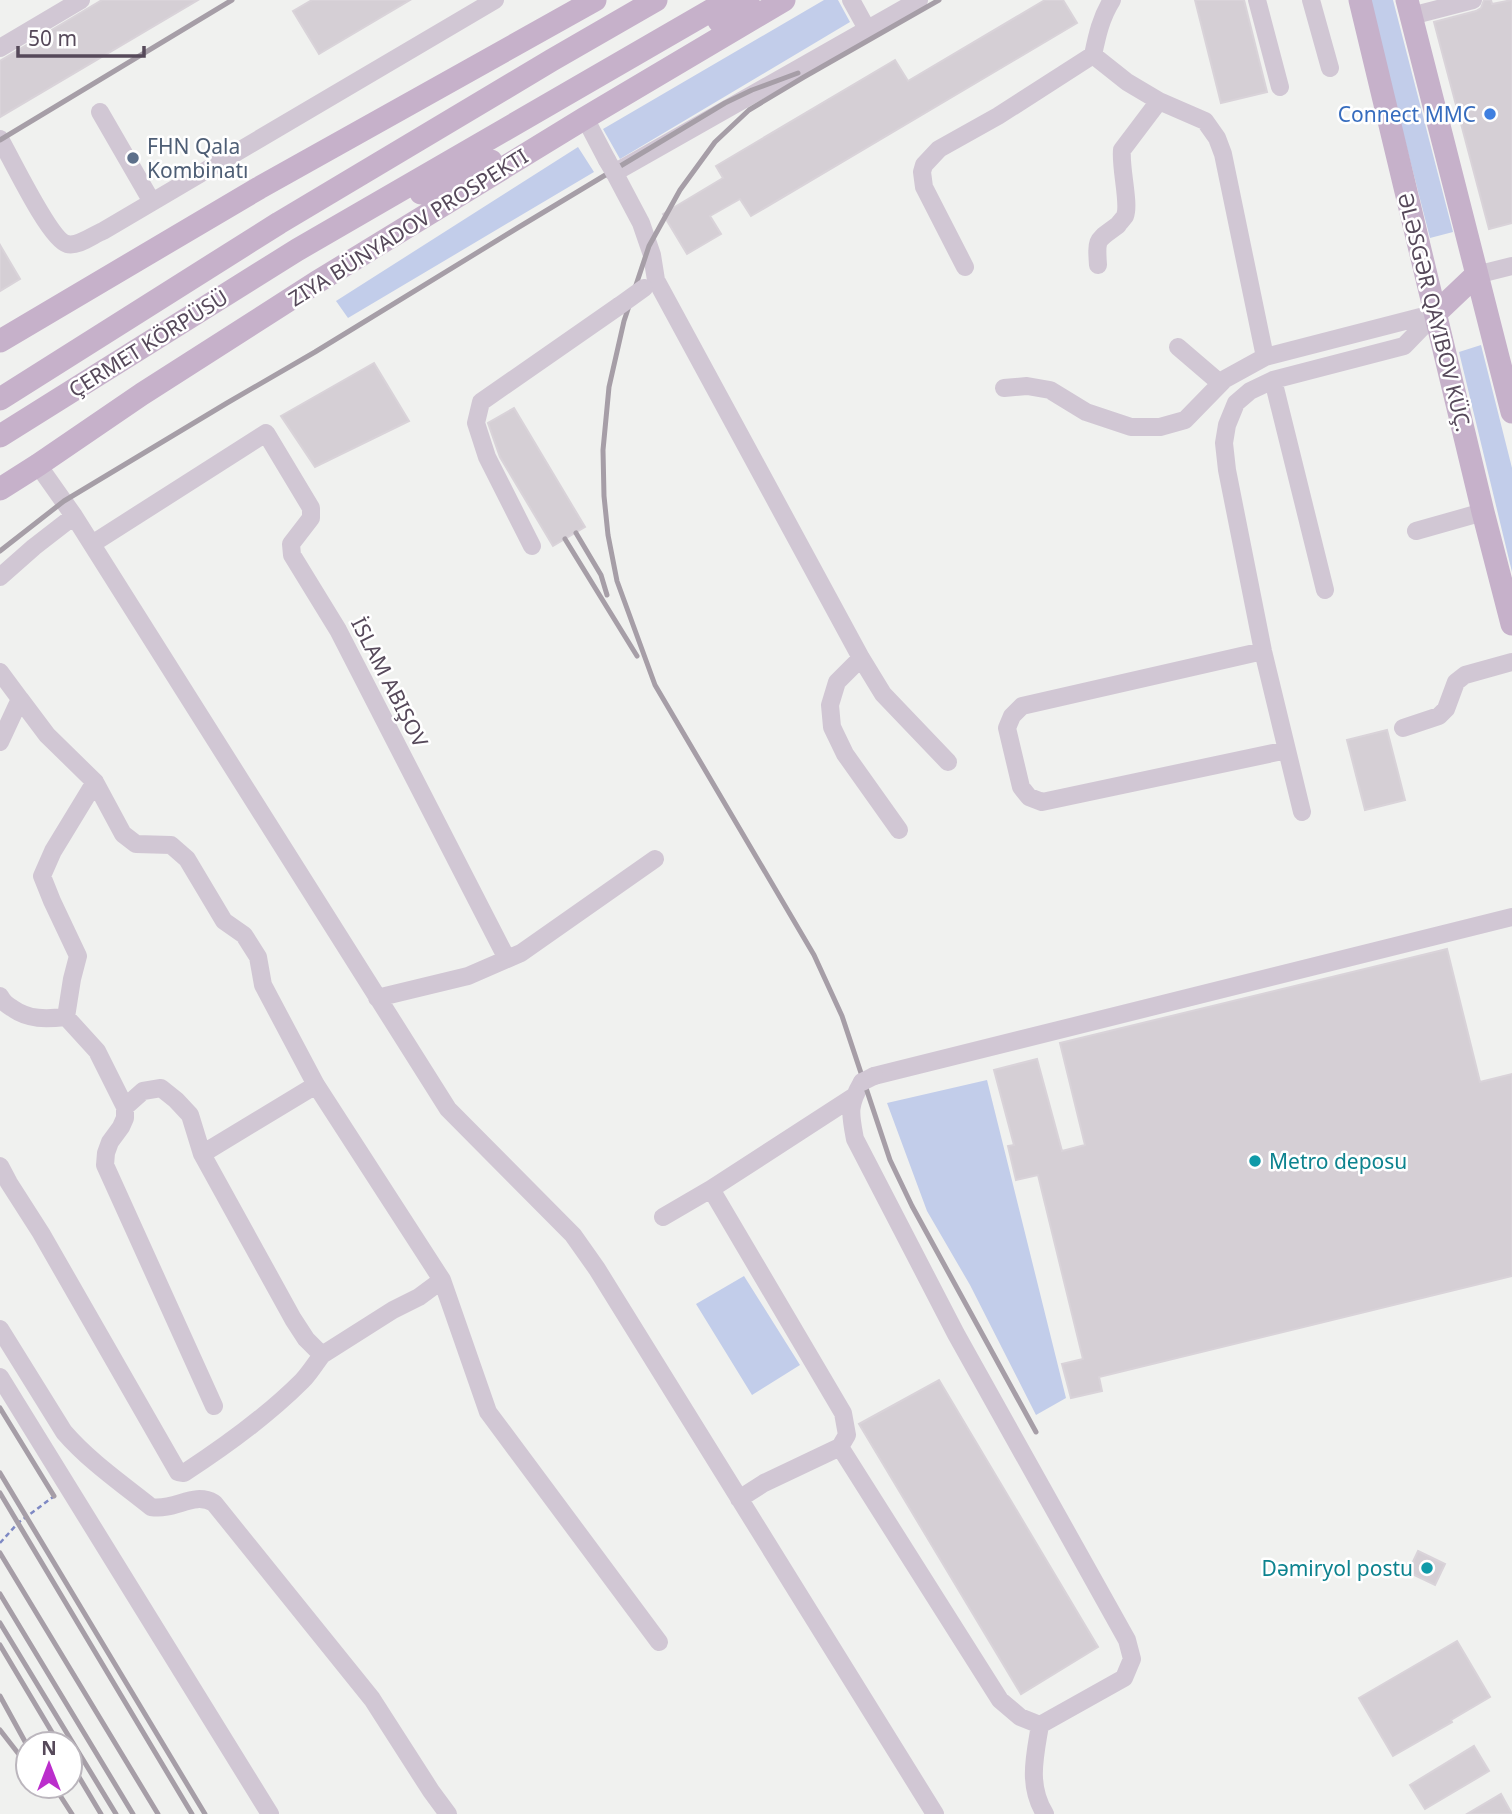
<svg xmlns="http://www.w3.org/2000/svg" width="1512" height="1814" font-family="'Noto Sans',sans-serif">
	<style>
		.green { fill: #c2cdea }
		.building { fill: #d5cfd5; stroke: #d9d3d9; stroke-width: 2 }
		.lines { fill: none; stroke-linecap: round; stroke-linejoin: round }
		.path { stroke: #7e89c4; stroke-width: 2.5; stroke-dasharray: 5 3.5; stroke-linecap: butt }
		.minor { stroke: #d1c7d4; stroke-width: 18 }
		.major { stroke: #c6b1ca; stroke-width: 23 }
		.rail { stroke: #a69ea7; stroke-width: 5 }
		.minor-bridge { stroke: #d1c7d4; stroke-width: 18 }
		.shop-dot { fill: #3f7fe0; stroke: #fff; stroke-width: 2.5 }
		.service-dot { fill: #5c6f8a; stroke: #fff; stroke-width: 2.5 }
		.culture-dot { fill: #0f9aa8; stroke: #fff; stroke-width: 2.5 }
		.labels { text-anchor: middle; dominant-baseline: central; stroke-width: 5; stroke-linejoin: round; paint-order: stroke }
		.shop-label { font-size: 21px; fill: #366cbe; stroke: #fff; text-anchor: end }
		.service-label { font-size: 21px; fill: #4e5e75; stroke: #fff; text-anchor: start }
		.street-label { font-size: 21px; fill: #56495a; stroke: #fff }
		.culture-label { font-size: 21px; fill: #0d838f; stroke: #fff; text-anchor: start }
	</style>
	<rect width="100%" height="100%" fill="#f0f1ef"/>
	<path class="green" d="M824,0H838L850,22L620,159L603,129Z
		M1369,0H1393L1453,232L1430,238Z
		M578,147L594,172L348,318L336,301Z
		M1481,345L1512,468V572L1459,352Z
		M987,1080L1066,1398L1036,1415L970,1285L927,1211L887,1103Z
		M744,1276L800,1365L752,1395L696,1304Z"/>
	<path class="building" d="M102,0H198L0,117V61Z
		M312,0H410L319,54L293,11Z
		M1045,0H1063L1077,23L751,216L740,199L710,216L721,234L687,254L663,214L723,178L716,166L895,60L908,81Z
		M1195,0H1244L1267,92L1221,103Z
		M1484,0H1491L1492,4L1512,0V223L1489,229L1434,22L1476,11L1481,8Z
		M0,245L20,279L0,291Z
		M374,363L409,421L315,467L281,416Z
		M514,408L585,527L553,546L500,457L488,423Z
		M1387,730L1405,800L1365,810L1347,740Z
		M1447,949L1480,1082L1512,1074V1276L1099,1377L1102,1391L1071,1398L1062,1364L1083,1359L1038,1175L1016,1180L1008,1146L1014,1145L994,1070L1037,1059L1062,1151L1085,1145L1060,1043Z
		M939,1380L1098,1647L1021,1694L859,1424Z
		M1418,1551L1445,1564L1435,1585L1408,1572Z
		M1457,1641L1490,1697L1451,1720L1452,1722L1393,1756L1359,1698Z
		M1474,1746L1489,1771L1425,1809L1410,1785Z
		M1501,1794L1512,1814H1467Z"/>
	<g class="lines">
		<path class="path" d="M0,1543L18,1523L53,1497"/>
		<path class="minor" d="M851,0L867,29
			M1112,0C1101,17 1097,36 1093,55L1127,82L1159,101L1205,121L1217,138L1223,154L1265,357L1436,313
			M1257,0L1280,87
			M1311,0L1330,68
			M1411,16L1473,0
			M0,48L81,0
			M100,112L152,202
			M585,118L607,160
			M0,139C11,158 50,240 67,244C78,247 93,235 103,231L495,0
			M614,172L641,223L652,255L656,280L861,658L883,694L948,762
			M614,173L919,0
			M1098,265C1096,237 1097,241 1118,225C1119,223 1124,218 1125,216C1130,204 1120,167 1122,150L1159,101
			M965,267L924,187L922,172L924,165L939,149L998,116L1093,55
			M1476,275L1512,266
			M1178,347L1220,383
			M1273,380L1325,590
			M1004,388L1027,386L1050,390L1086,412L1131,427H1160L1185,420L1225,379L1265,357
			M38,465L74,516L448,1109L573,1235L597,1269L935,1814
			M1416,531L1483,512
			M92,544L266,433L311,508V518L291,544L292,555L338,630L507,959
			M532,546L487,457L476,423L481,402L619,306
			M0,577L34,547L74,516
			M1263,651L1022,706L1012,716L1007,728L1021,787L1029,797L1042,802L1287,750
			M861,658L837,682L830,705L832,727L845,754L899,830
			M0,672L20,699L0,742
			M20,699L47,735L95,782L123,834L136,844L171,845L187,859L224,921L244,935L258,957L263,985L316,1085L442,1280
			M1403,728L1439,716L1446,709L1456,682L1465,675L1512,662
			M95,782L53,851L42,876L52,901L78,956L72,979L66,1017L97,1051L125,1107V1118L121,1127L110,1142L106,1153L105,1165L214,1406
			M1302,812L1263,651L1227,470L1224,443L1227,425L1236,403L1250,391L1273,380L1404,346L1436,313
			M0,996C3,1002 6,1004 12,1008C29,1020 46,1019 66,1017
			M377,998L468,976L521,953L655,859
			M874,1076L1512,917
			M862,1082C848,1106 850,1113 855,1139L956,1334L1127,1640L1132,1659L1124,1678L1040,1725C1035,1756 1027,1785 1045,1814
			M125,1107L143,1091L161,1088L176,1100L190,1115L202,1154L293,1319L306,1339L322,1355L393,1310L419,1297L442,1280L488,1412L659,1642
			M202,1154L316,1085
			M0,1166L9,1183L41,1233L178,1472L184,1473C224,1447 268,1415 302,1381C309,1374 315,1364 322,1355
			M711,1189L843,1413L847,1435L840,1447L764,1483L739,1499
			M663,1217L711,1189L853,1097
			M0,1329L64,1432C89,1461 121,1483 151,1507C176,1511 193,1491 214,1503L372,1699L431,1791L448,1814
			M0,1377L270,1814
			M840,1447L1000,1700L1020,1717L1040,1725"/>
		<path class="major" d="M1360,0L1483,512L1512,624
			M1407,0L1512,412
			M719,21L748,0
			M421,193L491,161
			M1436,313L1476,275
			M0,341L259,188L595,0
			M0,399L279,223L552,60L656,0
			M0,436L297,250L729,0
			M0,489L38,465L142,394L317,282L585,118L784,0"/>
		<path class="rail" d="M939,0L804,77L749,110L715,142L680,190L649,246L624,321L609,387L603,450L604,496L608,535L617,581L655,685L814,955L842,1016L890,1160L912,1206L1036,1432
			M0,140L232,0
			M576,533L601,575L607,595
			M565,539L637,656
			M0,551L64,501L227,403L315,352L519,227L725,103L752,90L798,73
			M0,1408L54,1496
			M0,1473L205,1814
			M0,1493L192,1814
			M0,1553L158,1814
			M0,1594L133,1814
			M0,1623L116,1814
			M0,1645L59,1744
			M0,1696L28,1747
			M0,1730L28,1766
			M70,1762L101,1814
			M54,1786L72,1814"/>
		<path class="minor-bridge" d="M607,160L614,172
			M619,306L644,288
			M862,1082L874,1076"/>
	</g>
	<circle class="shop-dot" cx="1490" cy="114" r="7"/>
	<circle class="service-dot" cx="133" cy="158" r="7"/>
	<g class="culture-dot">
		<circle cx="1255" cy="1161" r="7"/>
		<circle cx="1427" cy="1568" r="7"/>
	</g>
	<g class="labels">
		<g class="shop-label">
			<text x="1476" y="114">Connect MMC</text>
		</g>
		<g class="service-label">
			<text x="147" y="146">FHN Qala<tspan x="147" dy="24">Kombinatı</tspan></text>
		</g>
		<g class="street-label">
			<text transform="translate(408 227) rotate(-32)">ZIYA BÜNYADOV PROSPEKTI</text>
			<text transform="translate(1435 312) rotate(76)">ƏLƏSGƏR QAYIBOV KÜÇ.</text>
			<text transform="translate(148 343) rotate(-32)">ÇERMET KÖRPÜSÜ</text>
			<text transform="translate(390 682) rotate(63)">İSLAM ABIŞOV</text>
		</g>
		<g class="culture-label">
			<text x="1269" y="1161">Metro deposu</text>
			<text x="1413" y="1568" text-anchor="end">Dəmiryol postu</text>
		</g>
	</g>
	<g transform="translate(49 1765)"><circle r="33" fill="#ffffff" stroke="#bbb6bd" stroke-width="2"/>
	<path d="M0-5L12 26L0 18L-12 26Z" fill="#bb2ecc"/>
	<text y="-10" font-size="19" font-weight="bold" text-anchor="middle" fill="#56495a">N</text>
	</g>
	<path d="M18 46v10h126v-10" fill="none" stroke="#56495a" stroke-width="3.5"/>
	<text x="28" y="46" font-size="21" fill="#56495a" stroke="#ffffff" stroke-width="5" paint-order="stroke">50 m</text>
</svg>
